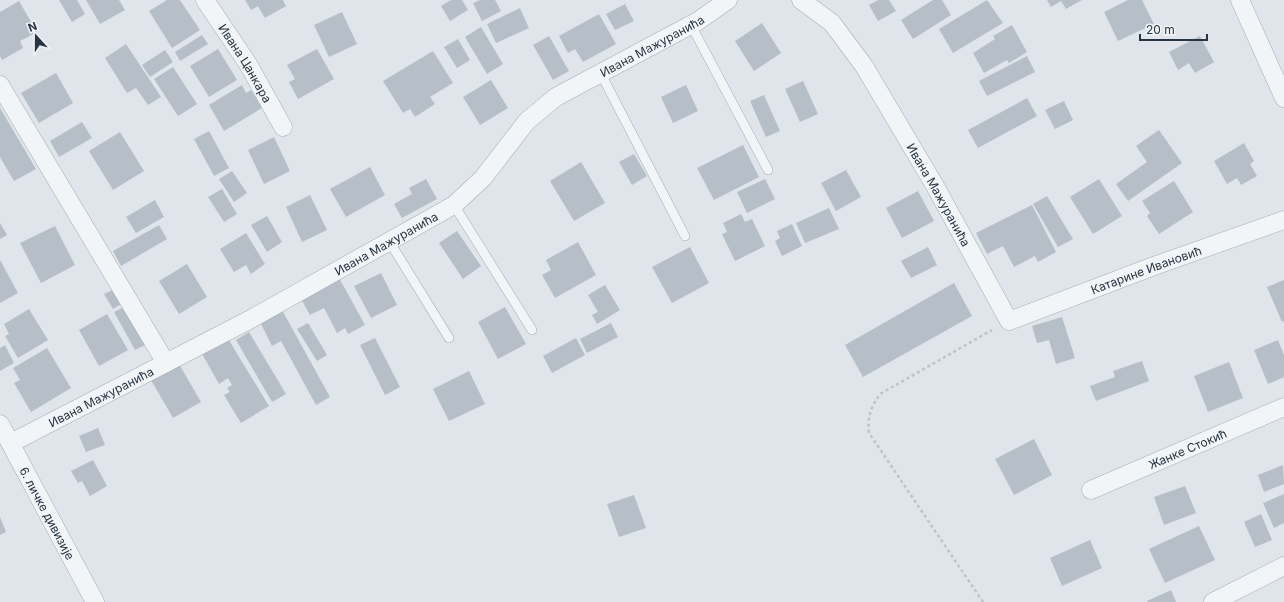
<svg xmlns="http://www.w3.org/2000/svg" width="1284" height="602" font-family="Inter,sans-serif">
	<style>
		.building { fill: #b6bfc8 }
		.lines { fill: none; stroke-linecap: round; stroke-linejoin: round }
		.lane-casing { stroke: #a4adb5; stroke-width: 10 }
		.street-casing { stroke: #a4adb5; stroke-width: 19 }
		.path { stroke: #bdc3c9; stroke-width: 2.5; stroke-dasharray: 3 3; stroke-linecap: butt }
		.lane { stroke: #f2f5f8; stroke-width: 9 }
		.street { stroke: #f2f5f8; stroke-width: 18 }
		.labels { text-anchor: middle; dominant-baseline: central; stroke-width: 3; stroke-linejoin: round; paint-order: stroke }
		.street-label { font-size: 12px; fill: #263543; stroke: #eff4f7 }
	</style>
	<rect width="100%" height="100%" fill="#dfe5ea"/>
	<path class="building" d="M59,0H77L85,14L72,22Z
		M86,0H119L125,10L100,24Z
		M167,0H180L200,30L172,48L149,11Z
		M245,0H283L286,6L265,18L258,6L251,10Z
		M451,0H462L468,10L450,21L441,6Z
		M480,0H495L501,11L482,21L473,3Z
		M878,0H889L896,11L878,21L869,5Z
		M933,0H942L951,15L913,39L901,20Z
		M987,0L1003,23L953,53L939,29Z
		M1047,0H1082L1066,9L1061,1L1051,7Z
		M1128,0H1142L1154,24L1118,41L1104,12Z
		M19,1L37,32L20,41L23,48L2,60L0,56V12Z
		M625,4L634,21L615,30L606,14Z
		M520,8L529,28L496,43L487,24Z
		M342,12L357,44L329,57L314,25Z
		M599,14L616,44L583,62L575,49L568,53L559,36Z
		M762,23L781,53L754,71L735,41Z
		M1012,25L1027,52L1009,63L1007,60L984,73L973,53L995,39L993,36Z
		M481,27L503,64L487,74L465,37Z
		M202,35L208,44L180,61L175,52Z
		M549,36L569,71L553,80L533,45Z
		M1200,36L1214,62L1195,73L1189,63L1178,70L1169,52Z
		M458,39L470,60L457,68L444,47Z
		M126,44L161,97L148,105L136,88L127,93L105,58Z
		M218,49L237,80L209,97L190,66Z
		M317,49L334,79L298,99L289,82L295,79L287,65Z
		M165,50L173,62L150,77L142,65Z
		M433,51L453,83L430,97L435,104L415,117L410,109L403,113L383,81Z
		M1027,56L1035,72L987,96L979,81Z
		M173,67L197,104L178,116L154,79Z
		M56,73L73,103L39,123L21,93Z
		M491,80L508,108L480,125L463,97Z
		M803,81L818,114L800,122L785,89Z
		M242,85L246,93L251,90L262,108L224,131L209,105Z
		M686,85L698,111L673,123L661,97Z
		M764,95L780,131L766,137L750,101Z
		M1027,98L1037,116L978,148L968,130Z
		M1064,101L1073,120L1055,129L1045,110Z
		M0,108L36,169L14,181L0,157Z
		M82,122L92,138L59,157L50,141Z
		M1159,130L1182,163L1128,201L1116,184L1147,162L1136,146Z
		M209,131L229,168L214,176L194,139Z
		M120,132L144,171L113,190L89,151Z
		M274,137L290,171L264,184L248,150Z
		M1244,143L1254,161L1250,164L1257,176L1241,185L1237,178L1227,184L1214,161Z
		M743,145L759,177L714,200L697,168Z
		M634,154L647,176L632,185L619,162Z
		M581,162L605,203L574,221L550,181Z
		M370,167L385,195L346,217L330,189Z
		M846,170L861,197L836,211L821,183Z
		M232,171L247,193L234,202L219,179Z
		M426,179L437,199L402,218L394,204L412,194L409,188Z
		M765,179L775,199L747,213L737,192Z
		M1099,179L1122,216L1093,234L1070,197Z
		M1174,181L1193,212L1159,234L1147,216L1150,213L1142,201Z
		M222,189L237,214L224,222L208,197Z
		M918,191L934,221L902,238L886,208Z
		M310,195L327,230L302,242L286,207Z
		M1047,196L1073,239L1058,247L1033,204Z
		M155,200L164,217L136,233L126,217Z
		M1032,205L1056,252L1038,262L1035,256L1014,267L1003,246L987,254L976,233Z
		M829,208L839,229L805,243L796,223Z
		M741,214L745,222L752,219L765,246L735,261L722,234L727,232L723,223Z
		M267,216L282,242L267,252L251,225Z
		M0,223L7,235L0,239Z
		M792,224L802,246L782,256L775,241L780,238L777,231Z
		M159,225L167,239L121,266L113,251Z
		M55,226L75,265L41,283L20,243Z
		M457,231L481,266L463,279L439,243Z
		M246,233L265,264L251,274L246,265L234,272L220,249Z
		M578,242L596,275L555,298L542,275L551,270L546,260Z
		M690,247L709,283L672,303L652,267Z
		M928,247L937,265L911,278L901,261Z
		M0,260L18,293L0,303Z
		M187,264L207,297L179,314L159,281Z
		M381,273L397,305L371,318L354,286Z
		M338,276L365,325L348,334L345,328L337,333L324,308L310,315L300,297Z
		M1284,280V321L1282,322L1267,287Z
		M954,283L972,316L863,377L845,345Z
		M605,285L620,310L597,324L592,315L598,312L588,295Z
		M115,289L123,303L113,309L104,294Z
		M124,307L145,345L135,350L114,312Z
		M505,307L526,344L498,359L478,322Z
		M29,309L48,340L18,358L5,336L9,334L4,324Z
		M282,310L330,397L316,405L281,341L272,346L260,322Z
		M107,314L128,350L99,366L79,330Z
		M1062,317L1075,358L1056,364L1049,340L1037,343L1032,326Z
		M308,323L327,355L317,361L297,329Z
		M611,323L618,337L587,353L580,339Z
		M249,332L286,394L272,402L236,340Z
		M227,337L269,406L241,423L224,395L230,392L227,388L232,385L228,378L219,384L201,352Z
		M375,338L400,387L385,395L360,345Z
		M576,338L585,355L552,373L543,356Z
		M1278,340L1284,355V377L1268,384L1254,350Z
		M5,345L14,363L0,371V348Z
		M47,348L71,388L31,412L14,383L20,380L13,368Z
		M1142,361L1149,381L1096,401L1090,386L1115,377L1113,371Z
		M1229,362L1243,398L1208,412L1194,376Z
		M179,364L201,402L173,418L151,380Z
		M469,371L485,404L449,421L433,389Z
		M98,428L105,445L86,452L79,436Z
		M1034,439L1052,475L1014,495L995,459Z
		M93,460L107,486L90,496L82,481L78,483L71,471Z
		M1283,465L1284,484L1264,492L1258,475Z
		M1185,486L1196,513L1164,525L1154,497Z
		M1284,494V523L1274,528L1263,503Z
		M634,495L646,528L619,537L607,504Z
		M1261,514L1272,540L1255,547L1244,522Z
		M0,517L6,532L0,535Z
		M1199,526L1215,560L1165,583L1149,549Z
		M1090,540L1102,568L1062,586L1050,558Z
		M1171,590L1176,602H1148L1147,601Z"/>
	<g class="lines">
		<g class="lane-casing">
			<path id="lane" d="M691,25L768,170
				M601,74L685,236
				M454,205L532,330
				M389,241L449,338"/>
		</g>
		<g class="street-casing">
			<g id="street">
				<path id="s1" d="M205,0L248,64L283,127"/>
				<path id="s2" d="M801,0L832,23L864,66L935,186L1009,321L1154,266L1284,220"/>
				<path d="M1240,0L1284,98"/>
				<path d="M0,85L166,363"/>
				<path id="s3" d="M0,424L95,602"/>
				<path id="s4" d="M11,443L251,319L454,205L483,178L527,121L556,97L698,21L728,0"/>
				<path id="s5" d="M1091,490L1284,407"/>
				<path d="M1213,602L1284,566"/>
			</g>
		</g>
		<path class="path" d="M983,602L869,433C867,417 871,407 880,394L992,330"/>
		<use href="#lane" class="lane"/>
		<use href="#street" class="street"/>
	</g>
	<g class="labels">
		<g class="street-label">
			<text stroke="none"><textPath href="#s4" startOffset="761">Ивана Мажуранића</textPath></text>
			<text stroke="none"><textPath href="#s1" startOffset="75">Ивана Цанкара</textPath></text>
			<text stroke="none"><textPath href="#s2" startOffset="241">Ивана Мажуранића</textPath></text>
			<text stroke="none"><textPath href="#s4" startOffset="425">Ивана Мажуранића</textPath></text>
			<text stroke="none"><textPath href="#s2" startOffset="532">Катарине Ивановић</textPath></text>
			<text stroke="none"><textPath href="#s4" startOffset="101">Ивана Мажуранића</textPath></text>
			<text stroke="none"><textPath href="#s5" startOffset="105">Жанке Стокић</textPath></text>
			<text stroke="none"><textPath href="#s3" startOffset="101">6. личке дивизије</textPath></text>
		</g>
	</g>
	<g transform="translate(36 36) rotate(339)" stroke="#eff4f7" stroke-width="3" paint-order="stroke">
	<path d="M0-3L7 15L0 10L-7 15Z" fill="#263543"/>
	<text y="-6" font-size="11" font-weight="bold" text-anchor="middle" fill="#263543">N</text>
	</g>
	<path d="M1140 34v6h67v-6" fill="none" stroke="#263543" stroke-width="2"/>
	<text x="1146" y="34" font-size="12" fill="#263543" stroke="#eff4f7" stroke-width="3" paint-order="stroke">20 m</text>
</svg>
